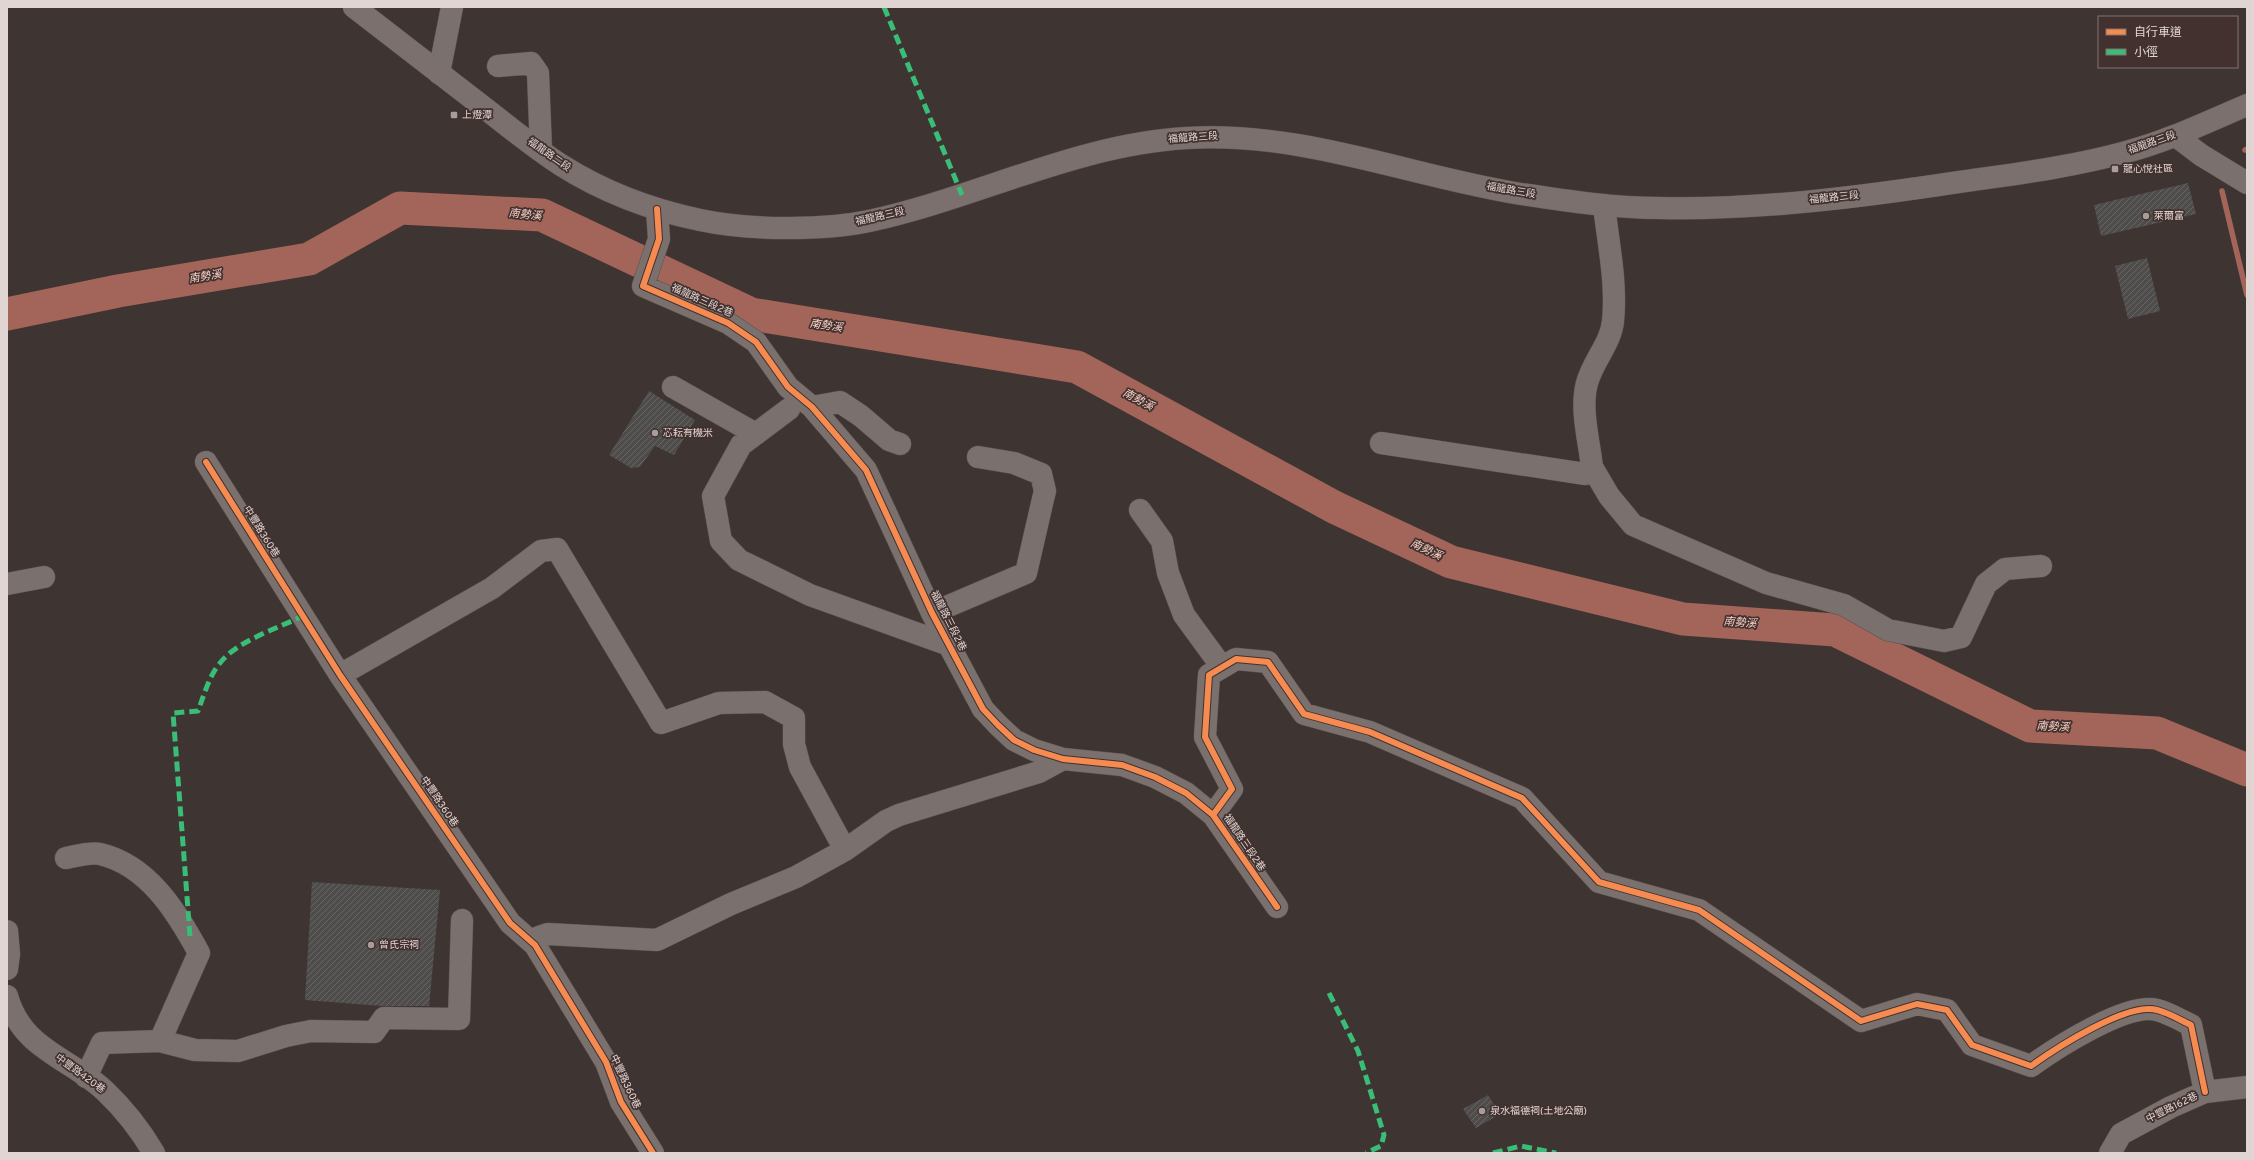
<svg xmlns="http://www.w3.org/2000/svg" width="2254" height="1160" font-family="Overpass,'Noto Sans TC',sans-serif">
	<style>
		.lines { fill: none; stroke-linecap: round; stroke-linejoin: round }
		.stream { stroke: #a36559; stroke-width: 5.5 }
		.river { stroke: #a36559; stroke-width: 33 }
		.building { fill: url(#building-hatch) }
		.minor-casing { stroke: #5a5250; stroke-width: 23 }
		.major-casing { stroke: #5a5250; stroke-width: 23 }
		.minor { stroke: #7a706e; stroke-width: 22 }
		.major { stroke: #7b706e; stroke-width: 22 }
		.quiet { stroke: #3abd76; stroke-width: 5; stroke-dasharray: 10 5; stroke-linecap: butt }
		.cycleway-casing { stroke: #42312e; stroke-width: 8 }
		.cycleway { stroke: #f68b52; stroke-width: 6 }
		.poi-dot { fill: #a79d9a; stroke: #42312e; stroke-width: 1.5 }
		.labels { text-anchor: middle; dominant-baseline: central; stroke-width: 3.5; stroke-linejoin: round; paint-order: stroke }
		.poi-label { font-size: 10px; fill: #e0d5d2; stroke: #42312e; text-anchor: start }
		.street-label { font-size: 10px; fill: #e0d5d2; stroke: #42312e }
		.water-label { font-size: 11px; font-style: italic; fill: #f9d1c8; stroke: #42312e }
	</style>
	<defs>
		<pattern id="building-hatch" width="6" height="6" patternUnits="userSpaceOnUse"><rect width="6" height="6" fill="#4e4d4c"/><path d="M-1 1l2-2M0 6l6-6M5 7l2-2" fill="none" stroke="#676665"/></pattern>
	</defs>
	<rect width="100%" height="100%" fill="#3e3432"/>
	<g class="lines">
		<path class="stream" d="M2245,150L2247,149
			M2222,191L2247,295"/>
		<path class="river" d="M7,314L118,291L309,259L400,208L542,215L751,314L1077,367L1334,507L1451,562L1683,619L1835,630L2030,726L2157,733L2247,770"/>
	</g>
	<path class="building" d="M2188,183L2196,214L2101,236L2094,205Z
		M2147,258L2160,311L2128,319L2115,266Z
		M649,391L695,420L674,455L655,446L640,467L631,468L609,455Z
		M312,882L440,890L429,1006H382L305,1000Z
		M1488,1095L1500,1114L1476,1128L1463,1109Z"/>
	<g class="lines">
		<g class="minor-casing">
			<path id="minor" d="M498,66L531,63L538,73L541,150
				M439,73L452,7
				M2176,136L2201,155L2247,183
				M657,209L659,239L643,286L728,323L756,342L788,387L812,407L866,470L932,613L983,709L998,725L1014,740L1034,750L1063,759L1122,765L1155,777L1186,793L1213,815L1277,907
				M673,387L756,434
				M812,407L840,402L861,416L889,440L900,444
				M789,409L741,445L713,496L721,541L739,560L810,595L949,645
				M1381,443L1585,474L1592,467C1589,440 1580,409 1587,383C1593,361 1611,343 1613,321C1617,283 1608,242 1604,205
				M206,462L340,675L510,923L535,945L606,1062L621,1102L653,1153
				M1592,467L1609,496L1633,525L1766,583L1844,605L1888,630L1944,641L1961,637L1986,584L2005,569L2041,566
				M1140,510L1162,541L1168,573L1184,615L1222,667
				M7,584L44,577
				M932,613L1026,573L1043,499L1045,491L1041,474L1014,463L978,457
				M340,675L492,588L541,551L557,549L661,723L719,703L765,702L794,718V744L800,767L845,850
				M1213,815L1232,789L1205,737L1209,675L1236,659L1268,662L1304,714L1370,732L1522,798L1599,882L1699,910L1861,1021L1917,1004L1947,1010L1972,1045L2031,1066C2056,1048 2127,1002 2157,1010C2169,1013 2180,1020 2191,1025L2205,1092
				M66,858C76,856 90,852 100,854C148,865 177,912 199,953L160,1041L102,1043L86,1077
				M7,931L9,954L7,969
				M535,945L539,937L548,934L657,940L731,904L796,877L845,850L886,821L899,815L1039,772L1063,759
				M7,996C22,1050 69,1057 105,1091C124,1109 141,1131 154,1153
				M160,1041L195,1050L238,1051L286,1036L311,1031L374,1032L384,1018L459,1019L462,920
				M2110,1153L2121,1134L2171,1107L2205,1092L2247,1087"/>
		</g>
		<g class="major-casing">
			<path id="major" d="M354,7C394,38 433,68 473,99C502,121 530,145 561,165C602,191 652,210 700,220C747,230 821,231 869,221C976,198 1077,144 1187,138C1303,131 1409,176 1521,194C1567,201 1614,208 1660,208C1760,210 1860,197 1959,182C2014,174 2072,167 2126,152C2168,141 2207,122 2247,105"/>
		</g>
		<use href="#minor" class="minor"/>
		<use href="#major" class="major"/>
		<path class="quiet" d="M884,7L962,195
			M190,936L173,713L198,711C204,695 209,676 220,663C237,641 278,628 303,616
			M1329,993L1358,1051L1384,1135L1381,1146L1366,1153
			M1493,1153L1521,1146L1556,1153"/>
		<g class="cycleway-casing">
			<path id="cycleway" d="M657,209L659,239L643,286L728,323L756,342L788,387L812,407L866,470L932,613L983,709L998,725L1014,740L1034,750L1063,759L1122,765L1155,777L1186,793L1213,815L1277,907
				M206,462L340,675L510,923L535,945L606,1062L621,1102L653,1153
				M1213,815L1232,789L1205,737L1209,675L1236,659L1268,662L1304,714L1370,732L1522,798L1599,882L1699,910L1861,1021L1917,1004L1947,1010L1972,1045L2031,1066C2056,1048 2127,1002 2157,1010C2169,1013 2180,1020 2191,1025L2205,1092"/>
		</g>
		<use href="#cycleway" class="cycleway"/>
	</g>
	<g class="poi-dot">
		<rect x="450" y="111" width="8" height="8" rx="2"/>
		<rect x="2111" y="165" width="8" height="8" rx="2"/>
		<circle cx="2146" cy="216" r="4"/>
		<circle cx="655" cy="433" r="4"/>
		<circle cx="371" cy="945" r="4"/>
		<circle cx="1482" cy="1111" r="4"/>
	</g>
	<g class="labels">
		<g class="poi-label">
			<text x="462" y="115">上燈潭</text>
			<text x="2123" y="169">龍心悅社區</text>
			<text x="2154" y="216">萊爾富</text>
			<text x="663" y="433">芯耘有機米</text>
			<text x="379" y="945">曾氏宗祠</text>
			<text x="1490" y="1111">泉水福德祠(土地公廟)</text>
		</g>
		<g class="street-label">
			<text transform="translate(1193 138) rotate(-4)">福龍路三段</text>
			<text transform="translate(2152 143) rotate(-19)">福龍路三段</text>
			<text transform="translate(549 155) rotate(35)">福龍路二段</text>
			<text transform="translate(1511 191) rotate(10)">福龍路三段</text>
			<text transform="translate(1834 198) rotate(-6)">福龍路三段</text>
			<text transform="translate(880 217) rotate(-13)">福龍路三段</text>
			<text transform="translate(702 301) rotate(24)">福龍路三段2巷</text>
			<text transform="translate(261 532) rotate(58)">中豐路360巷</text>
			<text transform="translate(948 621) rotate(63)">福龍路三段2巷</text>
			<text transform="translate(439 802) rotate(56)">中豐路360巷</text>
			<text transform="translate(1244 843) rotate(56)">福龍路三段2巷</text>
			<text transform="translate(80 1074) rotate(36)">中豐路420巷</text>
			<text transform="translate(625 1082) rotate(65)">中豐路360巷</text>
			<text transform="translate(2172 1108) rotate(-26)">中豐路162巷</text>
		</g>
		<g class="water-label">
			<text transform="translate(525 215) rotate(6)">南勢溪</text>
			<text transform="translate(205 277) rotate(-9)">南勢溪</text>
			<text transform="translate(826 326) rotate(9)">南勢溪</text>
			<text transform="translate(1138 400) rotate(28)">南勢溪</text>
			<text transform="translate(1426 550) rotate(26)">南勢溪</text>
			<text transform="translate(1740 623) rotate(4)">南勢溪</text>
			<text transform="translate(2053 727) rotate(3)">南勢溪</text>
		</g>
	</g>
	<rect width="2254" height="1160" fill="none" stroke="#e0d5d2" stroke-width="16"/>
	<rect x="2098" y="16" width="140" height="52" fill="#42312e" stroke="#817370"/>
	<rect x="2106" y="29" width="20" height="6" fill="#f68b52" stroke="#817370"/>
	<text x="2134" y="36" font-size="12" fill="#e0d5d2">自行車道</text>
	<rect x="2106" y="49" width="20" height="6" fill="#3abd76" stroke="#817370"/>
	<text x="2134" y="56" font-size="12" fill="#e0d5d2">小徑</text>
</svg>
